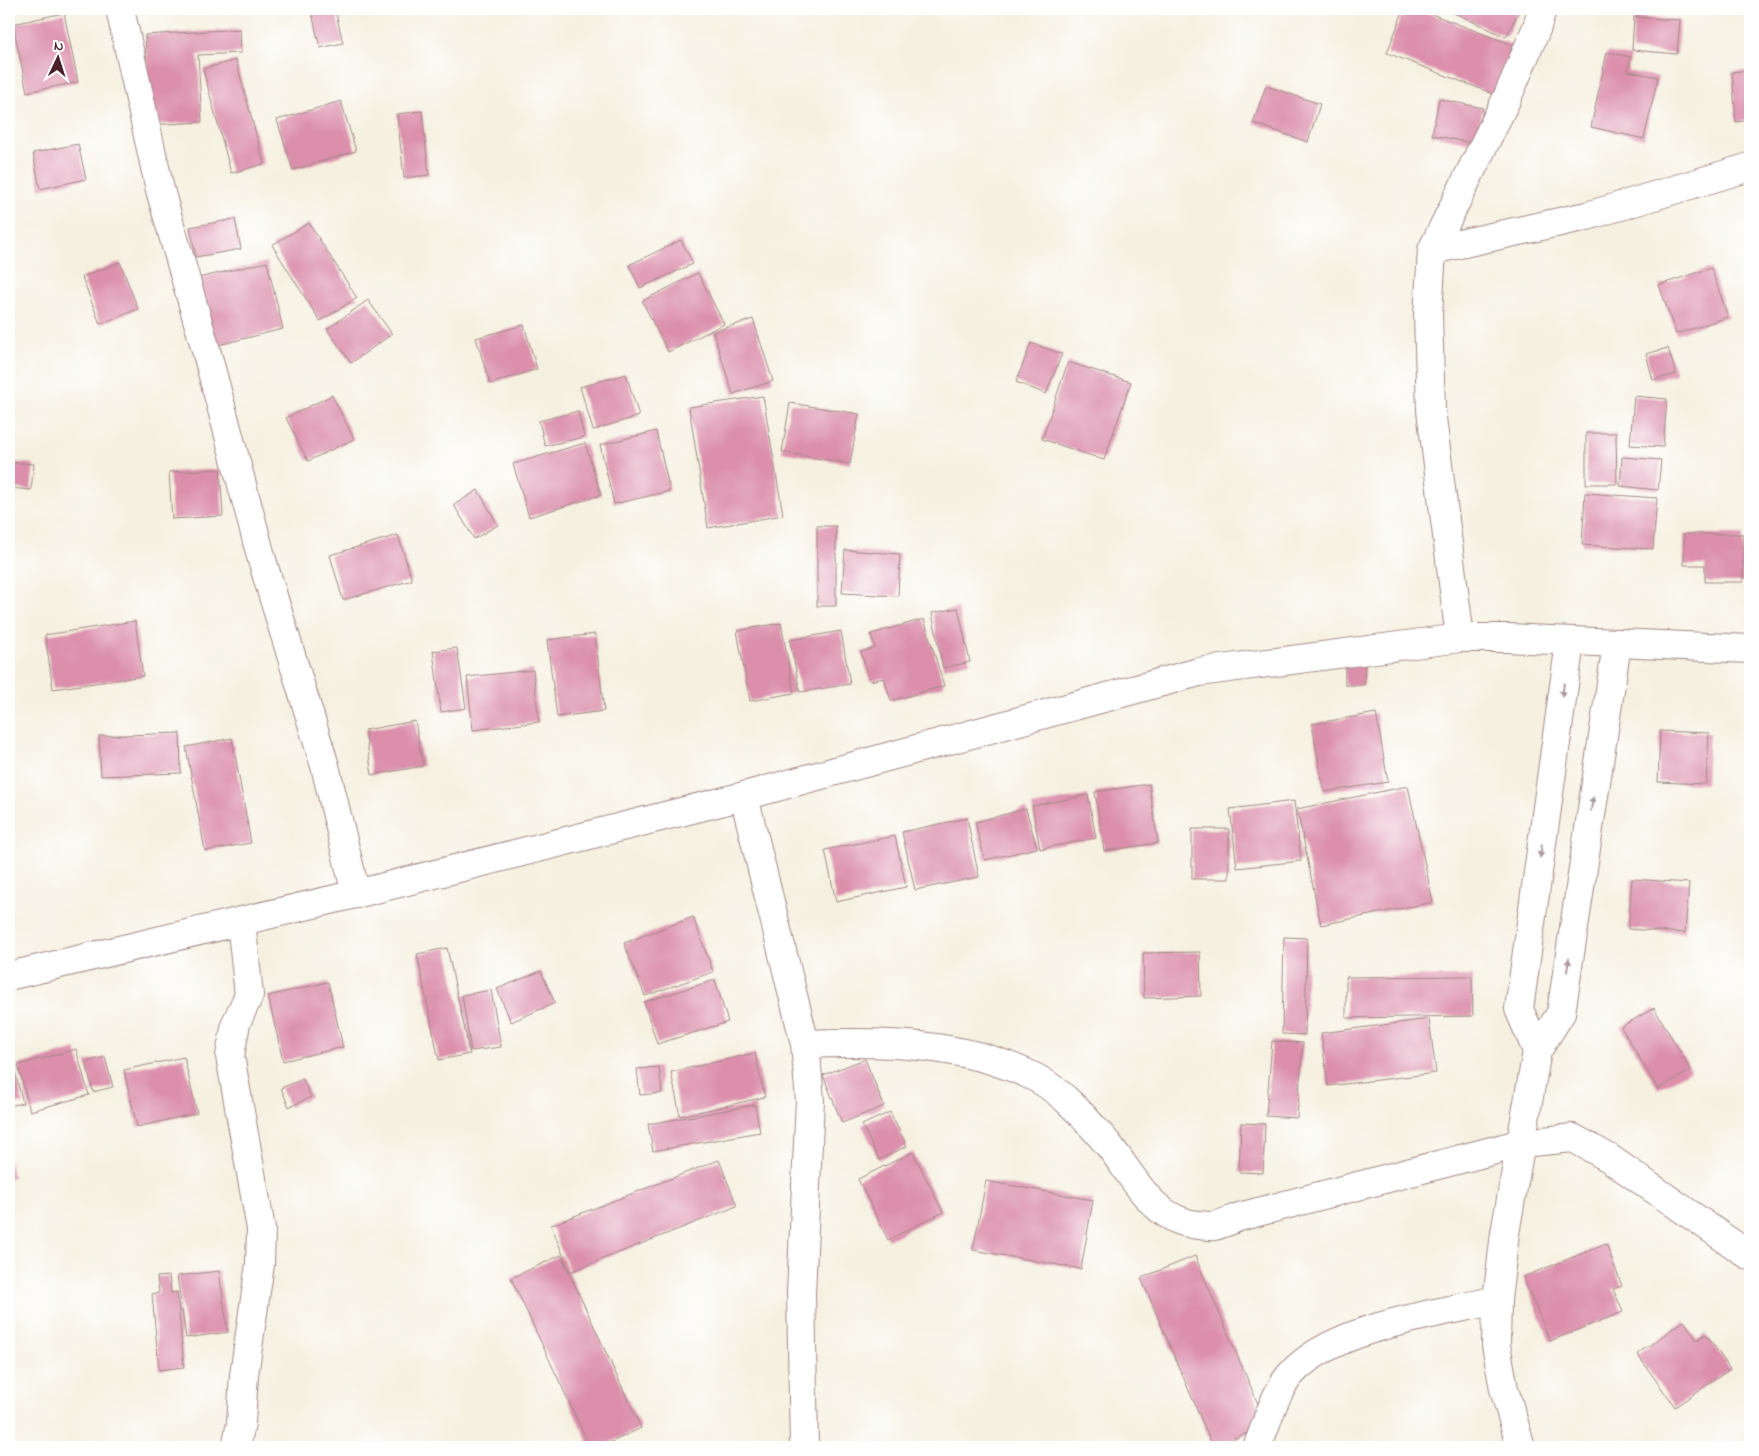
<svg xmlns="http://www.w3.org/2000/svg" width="1759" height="1456" font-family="'Indie Flower',sans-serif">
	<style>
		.building { fill: #db8fab }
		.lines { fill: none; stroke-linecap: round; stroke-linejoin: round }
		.minor-casing { stroke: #a08886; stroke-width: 30 }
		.secondary-casing { stroke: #a08886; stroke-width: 30 }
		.minor { stroke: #fff; stroke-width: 28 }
		.secondary { stroke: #fff; stroke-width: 28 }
		.oneway { fill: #ae9aa0 }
	</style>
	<rect width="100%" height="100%" fill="#fff"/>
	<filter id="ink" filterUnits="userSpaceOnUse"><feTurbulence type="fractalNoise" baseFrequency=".02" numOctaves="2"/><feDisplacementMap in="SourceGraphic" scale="10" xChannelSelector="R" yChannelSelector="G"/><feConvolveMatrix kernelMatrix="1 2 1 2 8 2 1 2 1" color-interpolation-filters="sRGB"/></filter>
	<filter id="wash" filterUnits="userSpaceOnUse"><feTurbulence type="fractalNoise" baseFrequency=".0096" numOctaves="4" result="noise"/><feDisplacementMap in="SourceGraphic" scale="20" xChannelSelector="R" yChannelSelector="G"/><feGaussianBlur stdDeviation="1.12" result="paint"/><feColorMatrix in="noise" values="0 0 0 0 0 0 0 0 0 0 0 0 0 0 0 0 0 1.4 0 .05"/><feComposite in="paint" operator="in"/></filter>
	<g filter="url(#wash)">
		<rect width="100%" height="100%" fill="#f5f0e0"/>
		<g id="blocks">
			<path class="building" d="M335,9L343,43L320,48L312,13Z
				M1253,9H1269L1265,15Z
				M1404,9H1418L1513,45L1494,94L1387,53Z
				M1446,9H1520L1506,37Z
				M64,13L78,82L27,92L13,24Z
				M1634,17L1680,20L1677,54L1632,50Z
				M240,29L241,53L198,55L202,122L150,125L145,35Z
				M1607,52L1631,57L1628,71L1658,77L1644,139L1591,127Z
				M236,60L264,164L231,173L203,69Z
				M1750,70V120L1736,122L1732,72Z
				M1266,86L1320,104L1308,142L1253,123Z
				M1439,99L1483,108L1476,144L1432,135Z
				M341,101L356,151L293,170L277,120Z
				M422,111L429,175L404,178L397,114Z
				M78,144L86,179L40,189L33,153Z
				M235,219L241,249L196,257L190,227Z
				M309,223L357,298L320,321L272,245Z
				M681,240L693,264L640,288L629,265Z
				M120,262L138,309L100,324L82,277Z
				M267,262L283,329L214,346L198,278Z
				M1711,268L1728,317L1676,334L1659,285Z
				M698,273L724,324L668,352L642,301Z
				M368,300L392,334L351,363L327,329Z
				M753,319L773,381L733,394L713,332Z
				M524,325L537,369L490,384L476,338Z
				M1031,343L1062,354L1046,394L1016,382Z
				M1668,348L1676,374L1653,380L1646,354Z
				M1068,362L1131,382L1104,460L1042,439Z
				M626,374L639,416L593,430L580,387Z
				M332,395L354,439L308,461L286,418Z
				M763,396L783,515L708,528L689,407Z
				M1634,396L1667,399L1663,447L1630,445Z
				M790,403L859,414L850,464L782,452Z
				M578,411L584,437L545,446L539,421Z
				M656,431L670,491L614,504L600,445Z
				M1586,433H1616L1617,484H1586Z
				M585,443L601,495L529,517L513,464Z
				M1622,457L1661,460L1658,490L1620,486Z
				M9,462L34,464L31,490L9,488Z
				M220,469L223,516L172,519L169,472Z
				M478,490L498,525L474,539L454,505Z
				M1585,493L1657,498L1653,549L1582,545Z
				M817,526H836V606H817Z
				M1684,534H1743V582H1705V565H1684Z
				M398,535L412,580L343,600L330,555Z
				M845,550L900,554L898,596L842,593Z
				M958,608L970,662L943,668L932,613Z
				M924,619L944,686L891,701L884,678L870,681L861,652L875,648L871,634Z
				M135,621L143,676L53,689L45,635Z
				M781,623L794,693L750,701L737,631Z
				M841,631L850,684L800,692L790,640Z
				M595,634L604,711L557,717L547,640Z
				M457,648L466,708L441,712L433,651Z
				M1345,665H1365L1364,685H1345Z
				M533,670L539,722L473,730L467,677Z
				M1376,713L1388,782L1324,792L1312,724Z
				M415,721L423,766L372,775L365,730Z
				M1660,731L1709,733L1706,784L1658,782Z
				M180,733L181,773L101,776L99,736Z
				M232,738L251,843L205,851L186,747Z
				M1149,784L1158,843L1104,851L1095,792Z
				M1408,786L1433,902L1321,925L1297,809Z
				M1088,795L1096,838L1040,849L1032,806Z
				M1294,801L1301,861L1237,868L1230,809Z
				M1026,809L1037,848L985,860L975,822Z
				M967,818L979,877L915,890L902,832Z
				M1192,829H1229V879H1192Z
				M895,836L906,887L836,902L825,850Z
				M1632,879L1689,883L1685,933L1628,929Z
				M693,917L713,972L645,996L624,943Z
				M1284,937L1307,938L1305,1035L1282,1034Z
				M447,948L470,1054L439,1060L417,954Z
				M1200,952L1201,996L1144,998L1143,953Z
				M541,971L555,1003L511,1022L497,989Z
				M1472,976L1473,1016L1346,1018V977Z
				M715,980L728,1022L657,1044L644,1002Z
				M328,982L343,1047L283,1061L268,996Z
				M491,990L501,1047L471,1051L462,995Z
				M1654,1008L1691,1070L1658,1089L1621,1027Z
				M1429,1019L1436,1073L1328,1086L1321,1033Z
				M1272,1041L1303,1043L1297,1118L1266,1116Z
				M76,1049L89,1095L30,1111L18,1065Z
				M755,1053L765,1097L680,1116L671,1072Z
				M105,1057L113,1087L93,1092L86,1062Z
				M184,1057L197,1113L137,1127L124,1070Z
				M865,1059L884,1106L842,1123L823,1075Z
				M659,1067L662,1093L640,1095L637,1069Z
				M15,1072L23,1103L9,1106V1073Z
				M303,1079L311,1097L289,1107L281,1088Z
				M755,1105L760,1132L653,1151L648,1124Z
				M890,1112L907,1146L879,1160L862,1125Z
				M1241,1123L1265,1124L1263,1173L1239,1172Z
				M913,1152L943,1212L888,1240L858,1179Z
				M9,1159L13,1177L9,1178Z
				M719,1160L737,1206L570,1272L551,1225Z
				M986,1181L1093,1200L1081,1269L973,1250Z
				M1606,1244L1622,1286L1613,1289L1623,1312L1550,1341L1523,1277Z
				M561,1255L641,1428L601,1447H590L511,1278Z
				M1195,1256L1267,1425L1213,1447L1141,1278Z
				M219,1271L228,1332L186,1338L177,1276Z
				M169,1276L171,1293L177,1292L184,1367L159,1370L152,1294L159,1293L157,1277Z
				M1684,1321L1697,1340L1706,1334L1730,1369L1675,1407L1637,1354Z"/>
		</g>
	</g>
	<g filter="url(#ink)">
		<use href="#blocks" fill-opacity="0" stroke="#a08886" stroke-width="1"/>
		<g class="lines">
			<g class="minor-casing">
				<path id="minor" d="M120,9L160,190L208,357L262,560L325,766L356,894
					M1432,250L1587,216L1750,167
					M1460,638L1431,410L1428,315L1432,250L1507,98L1537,27L1542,9
					M744,796L805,1044C882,1041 967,1042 1038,1079C1065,1094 1087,1120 1107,1143C1134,1176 1152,1221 1199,1225C1204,1225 1210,1227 1214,1226C1223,1224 1231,1220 1239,1217L1522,1143L1573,1138L1609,1158L1750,1256
					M1537,1051L1519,1009L1570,642
					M236,1447L241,1423L244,1375L260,1264L261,1229L230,1056L236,1023L249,995L241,921
					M804,1447L801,1293L810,1100L805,1044
					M1257,1447C1267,1424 1274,1393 1291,1374C1333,1327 1436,1314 1497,1300
					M1521,1447L1504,1389L1496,1345L1497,1300L1505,1233L1537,1051L1561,1013L1617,644"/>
			</g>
			<g class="secondary-casing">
				<path id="secondary" d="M9,976L356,894L744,796L1199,672L1460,638H1507L1750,649"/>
			</g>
			<use href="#minor" class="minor"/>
			<use href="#secondary" class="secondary"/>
		</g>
		<defs><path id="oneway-solid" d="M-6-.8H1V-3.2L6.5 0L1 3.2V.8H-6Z" transform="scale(1.25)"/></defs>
		<g class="oneway">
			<use href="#oneway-solid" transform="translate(1563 690) rotate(98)"/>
			<use href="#oneway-solid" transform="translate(1592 804) rotate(-81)"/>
			<use href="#oneway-solid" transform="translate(1541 851) rotate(98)"/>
			<use href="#oneway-solid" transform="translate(1568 965) rotate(-81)"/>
		</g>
	</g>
	<rect width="1759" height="1456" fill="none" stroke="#fff" stroke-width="30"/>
	<g transform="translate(58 58) rotate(4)" stroke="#ffffff" stroke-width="4" paint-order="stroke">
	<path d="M0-4L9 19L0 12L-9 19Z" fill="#4a1f2b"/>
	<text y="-8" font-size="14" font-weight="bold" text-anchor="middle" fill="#4a1f2b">N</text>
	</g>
</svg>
